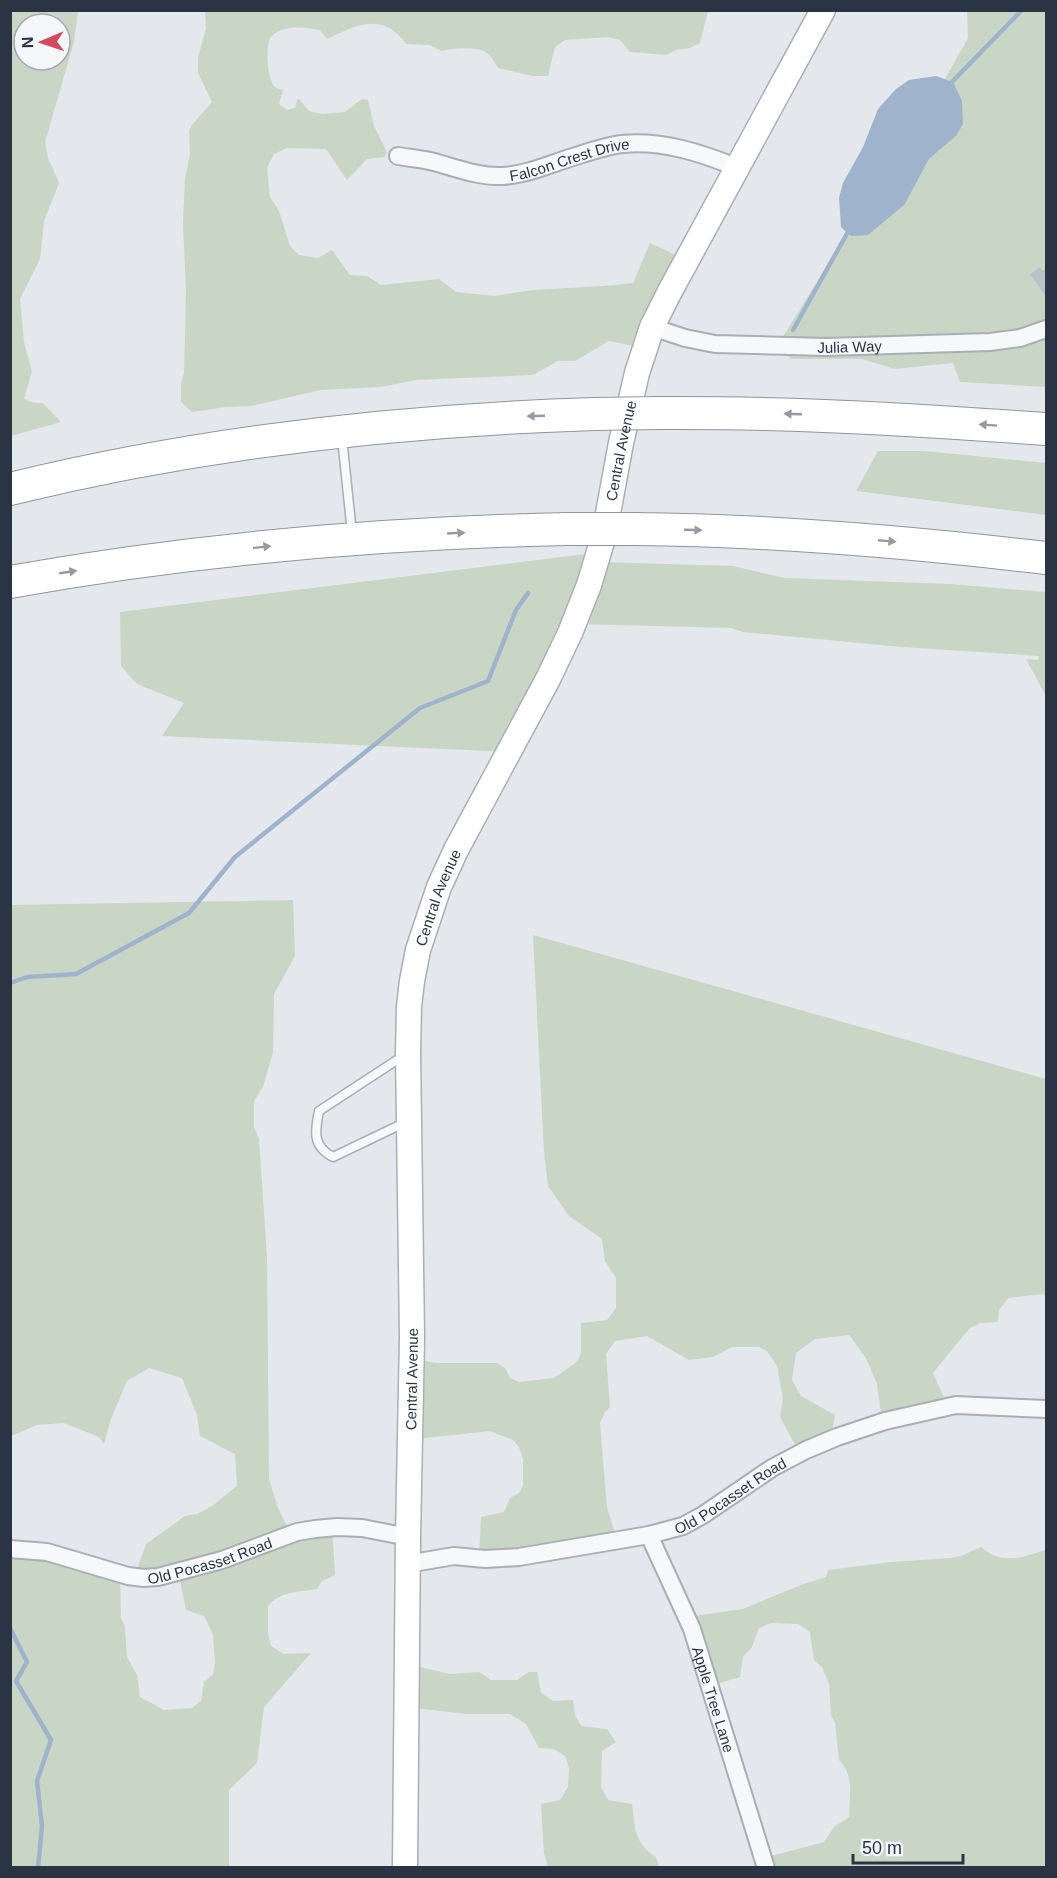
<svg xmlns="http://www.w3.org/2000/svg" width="1057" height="1878" font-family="Arial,sans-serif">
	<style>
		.green { fill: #c9d6c5; fill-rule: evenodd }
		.water { fill: #9fb4cc }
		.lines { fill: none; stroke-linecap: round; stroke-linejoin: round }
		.stream { stroke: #9fb4cc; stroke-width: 4.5 }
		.building { fill: #bbc0ca }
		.lane-casing { stroke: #a9aeb7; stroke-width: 11 }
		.street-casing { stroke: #a9aeb7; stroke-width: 20 }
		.secondary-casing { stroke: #a9aeb7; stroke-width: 27 }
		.highway-casing { stroke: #8b94a3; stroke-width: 34 }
		.lane { stroke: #f7f8fa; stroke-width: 8 }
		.street { stroke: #f7f8fa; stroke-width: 16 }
		.secondary { stroke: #fff; stroke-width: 24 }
		.highway { stroke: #fff; stroke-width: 32 }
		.highway-bridge-casing { stroke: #8b94a3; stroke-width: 34; stroke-linecap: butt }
		.highway-bridge { stroke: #fff; stroke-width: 32 }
		.oneway { fill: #959aa2 }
		.labels { text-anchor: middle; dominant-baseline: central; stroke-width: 5; stroke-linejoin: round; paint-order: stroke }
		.street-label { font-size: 15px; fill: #2b3445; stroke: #f4f6f9 }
	</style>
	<rect width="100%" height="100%" fill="#e4e7ec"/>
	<path class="green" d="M11,10L78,11L74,42L45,142L48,158L59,183L44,221L40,259L20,299L24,342L32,371L24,399L34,403H43L61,422L11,436ZM24,24H60V60H24Z
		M205,11H708L700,43L690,48L676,50L666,55L630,52L620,40L608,37L565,40L555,47L548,76H532L498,68C494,61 489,52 481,50C472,47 450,48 442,51L429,45L406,44C383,11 356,25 327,39L320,30C306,27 282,24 271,37C265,44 267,80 275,87C277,89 281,89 283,90L279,104L287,110L295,108L298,98L309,111L322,114L345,112L362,99L368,100L374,126L387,152L384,157L367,159L347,180L326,149L287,148L274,154L267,168L270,197L279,211L290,246L299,255L318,258L332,250L350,275L367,276L381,285L439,279L456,292L494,296L533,290L603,286L633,283L650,243L690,262L643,348L609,341L575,361H558L533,375L416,380L381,387L320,390L252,406L226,407L192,412L181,402V384L184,373L186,291L183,223L185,178L190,155L189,131L192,125L212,102L198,73V58L206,28Z
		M967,11H1046V387L960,382L953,363L895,369L862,359H792L776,349L777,346L847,234L851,236L905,204L929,159L956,136L953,82L945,79L968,38Z
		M878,451H924L1046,463V515L856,491Z
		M586,554L601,562L733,566L784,578L950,584L1046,592V696L1026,659L1038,660L1039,656L902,647L743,632L731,628L577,624L511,752L162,736L184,703L137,684L121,666L120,612Z
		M293,900L295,956L274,994L273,1052L263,1087L254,1101V1127L259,1139L267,1257L269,1479L278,1508L290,1533L332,1527L335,1575L322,1581L317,1589C299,1592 281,1591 268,1606V1634L271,1646L284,1654L311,1653L264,1707L257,1763L229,1790V1867H11L10,1549L120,1575L121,1618L125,1627L127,1657L137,1675L140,1697L164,1710L192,1708L201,1701L204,1682L213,1674L215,1663L213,1635L204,1616L186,1610L178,1572L135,1575L146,1544L185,1516L197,1514L212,1506L237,1486L235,1454L200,1436L197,1415L182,1378L149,1368L127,1381L111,1419L104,1444L99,1437L64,1423L37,1425L11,1436V905Z
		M533,935L1046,1079V1295L1043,1294L1008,1298L999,1310L998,1322L980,1323L969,1329L933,1373L947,1405L882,1421L877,1384L866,1358L849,1335L815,1339L796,1353L792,1380L801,1396L835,1415L831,1438L799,1452L780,1417L783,1399L777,1366L767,1351L759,1347H732L713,1357L689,1360L647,1336L615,1341L606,1354L610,1407L605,1412L600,1423L607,1507L616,1537L479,1557L481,1517L504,1512L510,1498L519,1493L523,1486V1459L519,1447L513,1440L490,1431L416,1439L415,1359L436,1363H497L505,1368L510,1378L519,1382L554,1378L577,1362L581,1353V1323L607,1320L616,1308V1278L605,1261L602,1239L569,1216L548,1186L544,1152Z
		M981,1547C1001,1565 1022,1558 1045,1550L1046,1548V1867H766L764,1858L824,1842L834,1827L849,1817C849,1797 855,1775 839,1760L835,1723L831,1715L829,1684L822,1667L814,1660L810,1632L798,1624L771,1623L759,1628L752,1647L743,1657L740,1677L710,1686L687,1617L743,1609L803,1584L826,1577L828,1570L891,1562L952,1558L961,1556Z
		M411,1665L450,1674L479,1672L491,1680H517L529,1672H537L541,1693L553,1701L573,1700L575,1715L581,1726L607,1729L616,1742L602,1751L601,1788L608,1800L632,1804C635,1828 634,1843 656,1857L659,1867H548L544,1853L541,1804L560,1800L568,1787L569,1768L565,1756L554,1749L539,1748L526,1724L510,1714H467L413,1708Z"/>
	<path class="water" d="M936,76L953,82L962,101L963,124L956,136L929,159L905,204L868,235L851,236L841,227L839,198L843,183L863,147L878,109L896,89L909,80Z"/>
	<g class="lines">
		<path class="stream" d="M950,84L1022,10
			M793,330L849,230
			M10,983L27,977L76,974L189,913L235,857L420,708L488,681L516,610L528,593
			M10,1628L27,1662L16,1681L51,1740L37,1781L42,1826L38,1868"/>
	</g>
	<path class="building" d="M1040,267L1042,271L1047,268V298L1030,274Z"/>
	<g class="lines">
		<g class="lane-casing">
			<path id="lane" d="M342,438L352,533
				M406,1054L319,1111C315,1131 312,1146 333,1157L406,1122"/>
		</g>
		<g class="street-casing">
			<g id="street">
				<path id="s1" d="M398,156C410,158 422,159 434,162C456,168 479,177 502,176C526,175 550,164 573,157C589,152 605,146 622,144C662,140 702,153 738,168"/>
				<path id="s2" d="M652,327L685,338L715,344L826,347L990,342L1020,338L1046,329"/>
				<path id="s3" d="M649,1535L692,1629L766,1868"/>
				<path id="s4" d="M10,1549L47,1552L128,1576L144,1578L158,1577L222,1560L297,1532L315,1529L337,1527L362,1528L408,1537"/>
				<path id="s5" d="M407,1564L454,1556L485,1559L519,1557L649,1535L683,1526L703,1515L772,1468L806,1450L837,1437L885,1421L956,1405L1046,1409"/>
			</g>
		</g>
		<g class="secondary-casing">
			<g id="secondary">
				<path id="s6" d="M405,1868L408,1537L412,1337L408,1052L409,1007L412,981L418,950L439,887L456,850L548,679L570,633L589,585L604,535L621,443L637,373L652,327L669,293L823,10"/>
			</g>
		</g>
		<g class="highway-casing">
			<path id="highway" d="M659,413C789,412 917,420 1046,429
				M10,489C198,443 402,420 595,414
				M634,529C772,530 909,542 1046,558
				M10,582C194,549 381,533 567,529"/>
		</g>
		<use href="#lane" class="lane"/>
		<use href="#street" class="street"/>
		<use href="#secondary" class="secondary"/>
		<use href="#highway" class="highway"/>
		<g class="highway-bridge-casing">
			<path id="highway-bridge" d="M595,414L659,413
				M567,529H634"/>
		</g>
		<use href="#highway-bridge" class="highway-bridge"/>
	</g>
	<defs><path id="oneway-solid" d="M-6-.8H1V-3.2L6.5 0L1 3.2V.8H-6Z" transform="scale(1.5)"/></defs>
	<g class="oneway">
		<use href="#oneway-solid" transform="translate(793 414) rotate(-178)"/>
		<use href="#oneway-solid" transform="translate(536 416) rotate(178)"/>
		<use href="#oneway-solid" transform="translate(988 425) rotate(-176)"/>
		<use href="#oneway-solid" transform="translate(693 530) rotate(2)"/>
		<use href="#oneway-solid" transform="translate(456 533) rotate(-3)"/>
		<use href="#oneway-solid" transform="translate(887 541) rotate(5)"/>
		<use href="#oneway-solid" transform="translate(262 547) rotate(-6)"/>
		<use href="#oneway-solid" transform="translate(68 572) rotate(-9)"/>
	</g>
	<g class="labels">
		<g class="street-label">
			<text stroke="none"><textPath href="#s1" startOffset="176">Falcon Crest Drive</textPath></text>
			<text stroke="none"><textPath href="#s2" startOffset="200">Julia Way</textPath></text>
			<text stroke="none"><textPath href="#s6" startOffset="1461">Central Avenue</textPath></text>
			<text stroke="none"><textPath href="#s6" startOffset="975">Central Avenue</textPath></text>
			<text stroke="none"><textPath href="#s6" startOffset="489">Central Avenue</textPath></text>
			<text stroke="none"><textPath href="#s5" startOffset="336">Old Pocasset Road</textPath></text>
			<text stroke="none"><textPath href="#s4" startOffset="206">Old Pocasset Road</textPath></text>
			<text stroke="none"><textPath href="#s3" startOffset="177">Apple Tree Lane</textPath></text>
		</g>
	</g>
	<rect width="1057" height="1878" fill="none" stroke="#2b3445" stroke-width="24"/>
	<g transform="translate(42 42) rotate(268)"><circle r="28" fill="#f4f6f9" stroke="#a4a8b1" stroke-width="1.5"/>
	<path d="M0-4.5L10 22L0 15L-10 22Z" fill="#d1495b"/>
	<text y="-9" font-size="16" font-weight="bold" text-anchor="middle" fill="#2b3445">N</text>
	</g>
	<path d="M853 1854v9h110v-9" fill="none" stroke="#2b3445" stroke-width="3"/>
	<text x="862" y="1854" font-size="18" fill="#2b3445" stroke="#f4f6f9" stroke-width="4.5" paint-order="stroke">50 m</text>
</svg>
